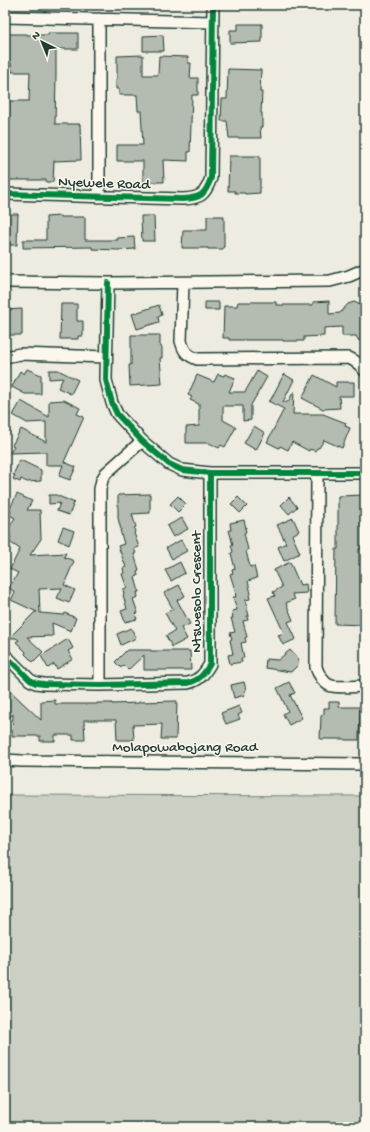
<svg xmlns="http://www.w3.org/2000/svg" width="370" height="1132" font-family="'Gochi Hand',sans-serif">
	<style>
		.green { fill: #cbcfc4; stroke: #75867c }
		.building { fill: #b4bbb0; stroke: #1f3d34 }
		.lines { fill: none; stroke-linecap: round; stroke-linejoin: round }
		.street-casing { stroke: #1f3d34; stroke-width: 14 }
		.street { stroke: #fbf7ec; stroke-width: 11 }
		.cycleway-casing { stroke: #fbf7ec; stroke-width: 8 }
		.cycleway { stroke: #00873e; stroke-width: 6 }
		.labels { text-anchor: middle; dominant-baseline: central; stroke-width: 3; stroke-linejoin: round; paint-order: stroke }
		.street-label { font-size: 15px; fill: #1f3d34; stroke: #fbf7ec }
	</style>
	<rect width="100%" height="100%" fill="#eeece1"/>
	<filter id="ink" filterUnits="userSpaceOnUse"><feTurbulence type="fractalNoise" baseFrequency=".025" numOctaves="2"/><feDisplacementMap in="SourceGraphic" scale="8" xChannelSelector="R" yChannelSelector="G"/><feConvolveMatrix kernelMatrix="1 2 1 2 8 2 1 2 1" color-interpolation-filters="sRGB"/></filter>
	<g filter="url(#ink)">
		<path class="green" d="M5,795L365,796V1127H5Z"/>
		<path class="building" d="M238,24H262V42L230,43V30H238Z
			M48,33H78V49H56V76L55,124H80L81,160L54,161L53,182H46V180H7V122H9V101H29L30,72H12L11,63H8L7,34H27V35H48Z
			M163,35L164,51H143V36Z
			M143,55V75H158L159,56L188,57V63H191L190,78H198V95H192L190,152H188V161L163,160L164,182H143V161H117V145H143L141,111H138L137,95H119V89H116V79H117V56Z
			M228,69L261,70L260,92H262L261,113H262V127H260L261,138H229L227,121H221L222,99H227Z
			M229,156H260V193L245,194V193H235V191H228Z
			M5,214H18L17,245H5Z
			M60,216V217H85V240H118L117,238L134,237L135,249L118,250L92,249V247L23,248V240H46V217Z
			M141,216H154L155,241H142Z
			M207,216H224V247H223V249H208V248H182L183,230H207Z
			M329,301V314L340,313L348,304L354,302L363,306L365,311L364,325L365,335L359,341L356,336H342V327L324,328V336L304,337V341H283V340H229V338H223L224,306H237L238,302H276V305H313V302Z
			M205,302H219V310H205Z
			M61,304H77V321H83V336H78V339H60Z
			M159,305L162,315L158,317L159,322L137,329L132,314Z
			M22,309V335H5V310Z
			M131,335H160V346L162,347V358H160L162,384L130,386L129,365H131Z
			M27,369L41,375V394H25L12,387L20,371L24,374Z
			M49,370H58L78,380L71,394L58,388L63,378L49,379Z
			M257,371L267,377L251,405V420L243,421V406H223V420L236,427L225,447L221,445L219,448L209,443H186V427L199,426V404L190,400L192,397L188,395L197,375L214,382L218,374L224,376L225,374L235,378L229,392H245Z
			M284,374L294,380L283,402H288L294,391L293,414H323L346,423L345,426L350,428L342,448L324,440L319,448H317L315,451L310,449L309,451L292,442L288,450L280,446L279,448L267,442L284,409L268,401H270Z
			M314,375L336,387V382H354V396H339L340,408L323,409L302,398Z
			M64,400L80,408L77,414L84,417L64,462L76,467L70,480L59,476L63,465H46V452L10,453L14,446L12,445L21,429L46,442V422L27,423L13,415L21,401L49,417V401Z
			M254,426L265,433L256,450L244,443Z
			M20,460L41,470V481L27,482L21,479L20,482L13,479L15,475H13Z
			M17,494L32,501L27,510H40L41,539L30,555L66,553L64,557L74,561L64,585L75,590L69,603L57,598L62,588L39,589L40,613L64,615L65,613L76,618L71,631L52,623L53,636L27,637L43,652L33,662L25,654L26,652L16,642L19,640L16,638H9L35,612H37L11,600L15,592L9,588L18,573L10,569L20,549L8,541L11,537L5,533L15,518L9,515L11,511L9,510Z
			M150,494V513L132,514L136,527L134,528L135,532L134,533L139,547L134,549L136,553L134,554L139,570L137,571L138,576L135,577L139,592H137L138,597L133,599L138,613L135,614L137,619L125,622L121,611L127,609L123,595L124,594L123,589L127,588L122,574L124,573L123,568L126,567L118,546L124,544L120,530H121L118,518V495Z
			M49,495H56L75,503H74L69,515L57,511L60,503L49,504Z
			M365,495V549H359V565H365V625L335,624L336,549H338V496Z
			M178,496L186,504L178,512L170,504Z
			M238,497L247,506L240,513L231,504Z
			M289,497L297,507L289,514L281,505Z
			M182,518L188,529L173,537L167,526Z
			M293,518L299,531L292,535L300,553L284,561L278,547L286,543L277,525Z
			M244,520L246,528H245L246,532L244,533L248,550L246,551L250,567L254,566L257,578L248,581L251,594L249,595L250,599L245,600L249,616H247L248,620L243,621L247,637L245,638L246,642L241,643L244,658H241L242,662L230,664L228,655L233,654L230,640L232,639L230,633L235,632L231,618H233L232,611L237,610L233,597H236L235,590L230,574L233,573L232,570L235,569L231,553L233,552L231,545H233L229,530H231L230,523Z
			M63,527L74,531L69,545L58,540Z
			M181,540L187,551L172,559L166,548Z
			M180,562L185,573L171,581L165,570Z
			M290,562L300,585L306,584L307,593L292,594L295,599L286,603L293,620L288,622L296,639L283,645L278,635L284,633L268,598L275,596L273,592L282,587L274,570Z
			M179,585L185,596L177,600L190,624L181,628L187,639L172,647L166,636L175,631L165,613L173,609L164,593Z
			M131,628L136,638L121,645L117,634Z
			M68,639L73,648L68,651L73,659L57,669L54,664L48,668L41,656Z
			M127,650H151V651H190L191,670H144V655L128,670L123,665L121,668L115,662Z
			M290,650L299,660L298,662L299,664L291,672L265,668L266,659L278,660Z
			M244,682L246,690L244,691L245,695L234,698L231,685Z
			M289,682L295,693L290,695L302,718L289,725L283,714L288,711L277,688Z
			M5,686L41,720V701L55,700V704H97V703H112V704L139,703V702L177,701L176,739H161L162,724L133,725L134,740H117L116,720H84L85,740H73V735H55V741H40V736H12L13,714L5,722Z
			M329,702H339V707H360L359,740H345V739H320L321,716L324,714V708H329Z
			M239,706L242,713L238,715L240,719L226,724L221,713Z"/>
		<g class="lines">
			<g class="street-casing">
				<path id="street" d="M5,17L213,22
					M5,194L183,199C201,198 205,195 211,178L213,5
					M99,197V19
					M5,282L108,283L330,281L349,276L365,269
					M108,283L106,380L112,403L117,414L142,441L169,464L182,470L210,473H365
					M183,283L181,341C184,352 187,355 197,359L349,358C356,361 360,364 365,371
					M5,357L20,354L106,357
					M317,474L316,667C318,674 325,685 332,686C341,688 356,686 365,686
					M5,655L30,680L36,683L44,684L100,685L188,683C200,680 204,674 210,664V473
					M100,685V489L102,480L106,473L142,441
					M5,760L22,761L365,764"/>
			</g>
			<use href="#street" class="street"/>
			<g class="cycleway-casing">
				<path id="cycleway" d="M5,194L183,199C201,198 205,195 211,178L213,5
					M108,283L106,380L112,403L117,414L142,441L169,464L182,470L210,473H365
					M5,655L30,680L36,683L44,684L100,685L188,683C200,680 204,674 210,664V473"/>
			</g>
			<use href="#cycleway" class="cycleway"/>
		</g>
	</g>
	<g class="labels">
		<g class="street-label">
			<text transform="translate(104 184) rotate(2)">Nyewele Road</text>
			<text transform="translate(197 592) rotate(-90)">Ntswesolo Crescent</text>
			<text x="185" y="748">Molapowabojang Road</text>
		</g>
	</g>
	<rect width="370" height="1132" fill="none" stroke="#fbf7ec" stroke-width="20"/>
	<rect x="10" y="10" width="350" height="1112" fill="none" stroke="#1f3d34" stroke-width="1.5" filter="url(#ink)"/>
	<g transform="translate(42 42) rotate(317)" stroke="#fbf7ec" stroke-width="3" paint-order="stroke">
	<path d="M0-3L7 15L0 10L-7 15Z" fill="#1f3d34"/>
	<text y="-6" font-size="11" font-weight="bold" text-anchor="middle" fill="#1f3d34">N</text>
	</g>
</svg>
